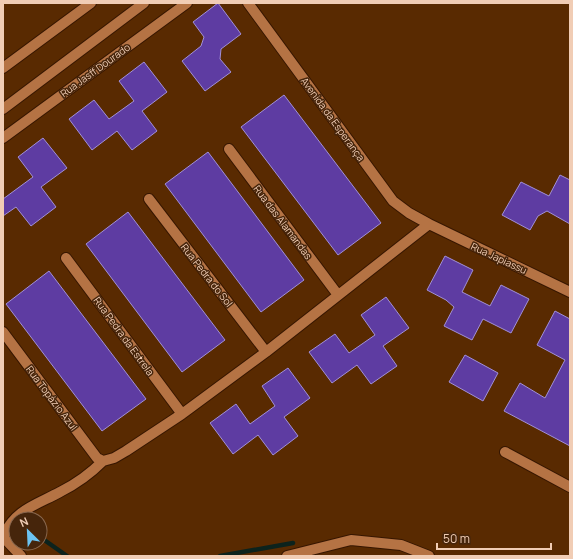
<svg xmlns="http://www.w3.org/2000/svg" width="573" height="559" font-family="Manrope,sans-serif">
	<style>
		.lines { fill: none; stroke-linecap: round; stroke-linejoin: round }
		.stream { stroke: #0c231d; stroke-width: 4.5 }
		.building { fill: #5e3ca2; stroke: #a190d8 }
		.minor-casing { stroke: #361600; stroke-width: 12 }
		.minor { stroke: #b57344; stroke-width: 10 }
		.labels { text-anchor: middle; dominant-baseline: central; stroke-width: 3; stroke-linejoin: round; paint-order: stroke }
		.street-label { font-size: 10px; fill: #f1cdb5; stroke: #46250b }
	</style>
	<rect width="100%" height="100%" fill="#592a01"/>
	<g class="lines">
		<path class="stream" d="M40,537L67,556
			M220,556L293,543"/>
	</g>
	<path class="building" d="M218,3L241,34L221,49L220,59L231,72L205,91L182,61L201,46L204,37L193,22Z
		M144,62L167,92L142,111L157,131L132,150L117,131L92,150L69,119L94,100L109,119L134,101L119,81Z
		M284,95L381,223L338,255L241,127Z
		M43,138L67,168L41,187L56,207L31,226L16,207L3,216V199L33,177L18,157Z
		M208,152L304,280L261,312L165,184Z
		M560,175L570,180V224L547,211L538,216L530,230L502,215L521,182L549,196Z
		M128,212L225,340L182,372L86,244Z
		M445,256L473,270L462,292L490,306L501,285L529,299L511,333L483,319L472,340L444,326L454,307L446,300L427,290Z
		M49,271L146,399L102,431L6,304Z
		M386,297L409,328L383,346L397,366L371,384L357,365L332,383L309,352L335,334L349,353L375,335L361,315Z
		M555,311L570,319V446L504,411L520,383L545,398L565,360L537,345Z
		M465,355L498,373L483,401L449,382Z
		M288,368L310,398L284,417L298,436L273,455L258,435L233,454L210,423L236,404L250,424L275,406L262,386Z"/>
	<g class="lines">
		<g class="minor-casing">
			<path id="minor" d="M248,3L393,201L409,213L429,224L570,292
				M3,68L91,3
				M3,109L144,3
				M3,138L187,3
				M229,149L338,295
				M149,199L266,352
				M66,258L182,414
				M3,332L97,458L103,461
				M505,452L570,487
				M103,461L114,458L126,451L182,414L266,352L429,224
				M3,537C14,510 36,505 60,492C76,484 90,474 103,461
				M3,537L21,556
				M287,556L351,540L401,545L429,556"/>
		</g>
		<use href="#minor" class="minor"/>
	</g>
	<g class="labels">
		<g class="street-label">
			<text transform="translate(95 70) rotate(-36)">Rua Jasff Dourado</text>
			<text transform="translate(333 119) rotate(54)">Avenida da Esperança</text>
			<text transform="translate(283 222) rotate(53)">Rua das Alamandas</text>
			<text transform="translate(499 258) rotate(25)">Rua Japiassu</text>
			<text transform="translate(207 275) rotate(52)">Rua Pedra do Sol</text>
			<text transform="translate(124 336) rotate(54)">Rua Pedra da Estrela</text>
			<text transform="translate(52 398) rotate(53)">Rua Topázio Azul</text>
		</g>
	</g>
	<rect width="573" height="559" fill="none" stroke="#f1cdb5" stroke-width="8"/>
	<g transform="translate(28 531) rotate(336)"><circle r="19" fill="#46250b" stroke="#8a684f"/>
	<path d="M0-3L7 15L0 10L-7 15Z" fill="#6cc3f2"/>
	<text y="-6" font-size="11" font-weight="bold" text-anchor="middle" fill="#f1cdb5">N</text>
	</g>
	<path d="M437 543v6h114v-6" fill="none" stroke="#f1cdb5" stroke-width="2"/>
	<text x="443" y="543" font-size="12" fill="#f1cdb5" stroke="#46250b" stroke-width="3" paint-order="stroke">50 m</text>
</svg>
